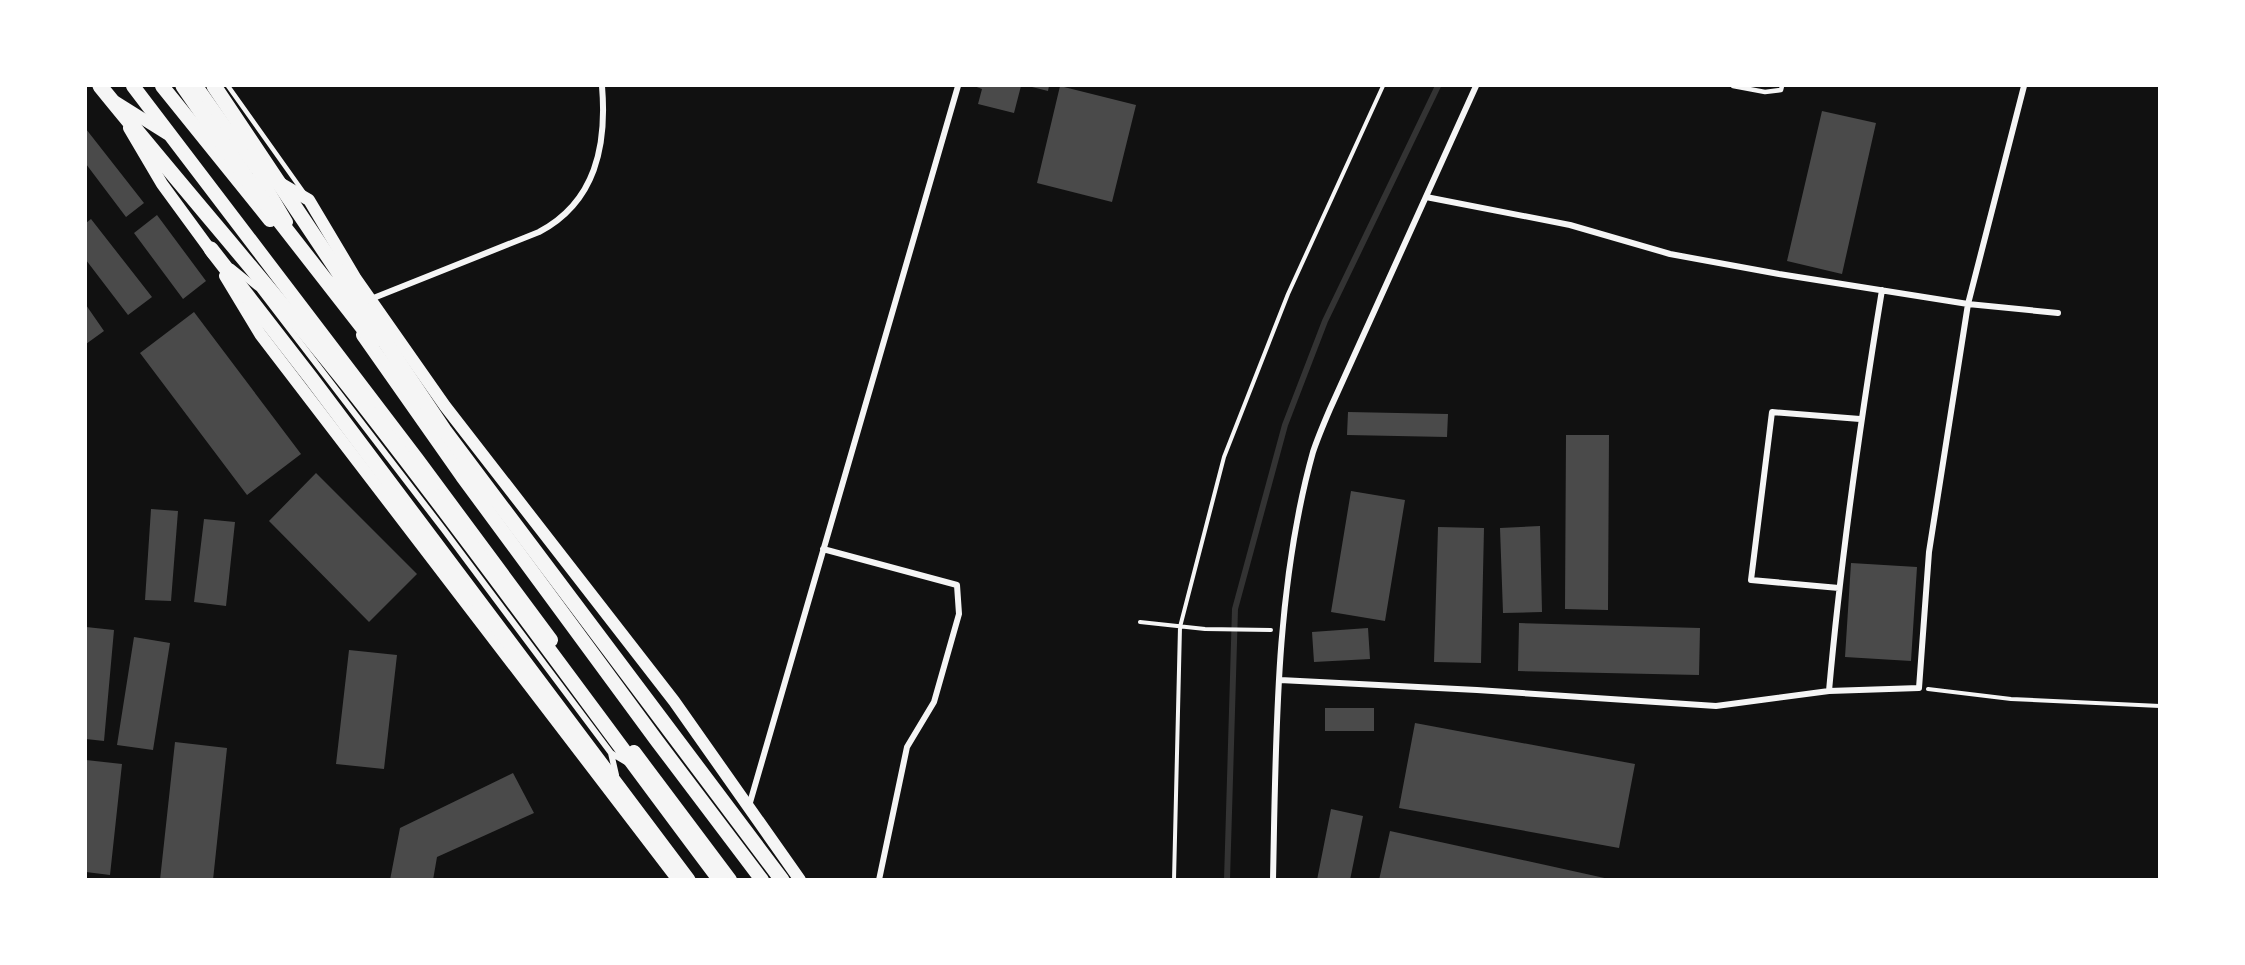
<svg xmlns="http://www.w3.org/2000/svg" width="2245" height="965" font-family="'DM Sans',sans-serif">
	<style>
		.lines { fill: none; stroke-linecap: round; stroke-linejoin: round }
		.stream { stroke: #333; stroke-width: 6 }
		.building { fill: #4a4a4a }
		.path { stroke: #f5f5f5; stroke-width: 4 }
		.service { stroke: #f5f5f5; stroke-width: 4.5 }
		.minor { stroke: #f5f5f5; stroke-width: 6 }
		.secondary { stroke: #f5f5f5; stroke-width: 12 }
		.primary { stroke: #f5f5f5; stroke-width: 14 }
		.trunk { stroke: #f5f5f5; stroke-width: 15 }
	</style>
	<rect width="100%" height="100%" fill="#111"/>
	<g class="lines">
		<path class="stream" d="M1227,880L1235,609L1285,425L1325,321L1438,86"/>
	</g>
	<path class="building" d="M974,86H1021L1014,113L978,104L982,89Z
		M1028,86H1049L1048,91Z
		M1060,86L1136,105L1112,202L1037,183Z
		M1822,111L1876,123L1842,274L1787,261Z
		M86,129L144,203L126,217L86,164Z
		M157,215L206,281L183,299L134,233Z
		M91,219L152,297L128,315L86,260V223Z
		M86,305L104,331L86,344Z
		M194,312L301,454L247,495L140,353Z
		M1348,412L1448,414L1447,437L1347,435Z
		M1566,435H1609L1608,610L1565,609Z
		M316,473L417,574L369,622L269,521Z
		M1351,491L1405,500L1385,621L1331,612Z
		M151,509L178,511L171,601L145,600Z
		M204,519L235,522L226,606L194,602Z
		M1540,526L1542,612L1503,613L1500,528Z
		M1438,527L1484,528L1481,663L1434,662Z
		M1851,563L1917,567L1911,661L1845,657Z
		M1519,623L1700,628L1699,675L1518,671Z
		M86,627L114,630L104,741L86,739Z
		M1368,628L1370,659L1314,662L1312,632Z
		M134,637L170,643L153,750L117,745Z
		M349,650L397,655L384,769L336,764Z
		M1325,708H1374V731H1325Z
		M1415,723L1635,764L1619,848L1399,808Z
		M175,742L227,748L213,880H160Z
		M86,760L122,764L110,875L86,872Z
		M513,773L534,813L437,857L433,880H390L400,828Z
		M1331,809L1363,816L1350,880H1317Z
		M1390,831L1609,879V880H1379Z"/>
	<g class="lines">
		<path class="path" d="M1140,622L1205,629L1271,630
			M1928,689L2011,699L2160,706
			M1174,880L1180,627L1224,457L1288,294L1383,86"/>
		<path class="service" d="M228,86L304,193
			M1733,86L1765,92L1781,90L1782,86"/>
		<path class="minor" d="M1426,197L1570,225L1670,254L1779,274L1968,304L2058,313
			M232,267L259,289L444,530L611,753L626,762
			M371,299L539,232C596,202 607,145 602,86
			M823,549L957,585L959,614L934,702L907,747L879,880
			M1839,588L1751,580L1772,412L1860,419
			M1280,680L1477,690L1716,706L1829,691L1919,688L1929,552L1968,304L2024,86
			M1829,691C1841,557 1860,424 1882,290
			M611,753L616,775
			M749,806L958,86
			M1273,880C1276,739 1275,588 1313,452C1318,437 1324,423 1330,409L1476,86"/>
		<path class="secondary" d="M197,86L256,169L287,222
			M116,102L167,134
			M129,128L162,184L214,255
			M256,169L309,200L356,279L445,406L674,701L800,880
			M225,276L260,334L678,880"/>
		<path class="primary" d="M133,86L417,459L551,640
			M162,86L270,220
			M363,335L462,476L657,741L762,880
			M634,752L730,880"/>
		<path class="trunk" d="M100,86C185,191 274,292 358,398C482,556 599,719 720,880
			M183,86L253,187L373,341
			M214,86L444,430L782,880
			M211,249L311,378L688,880"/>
	</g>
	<rect width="2245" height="965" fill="none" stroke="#ffffff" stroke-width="174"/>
</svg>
